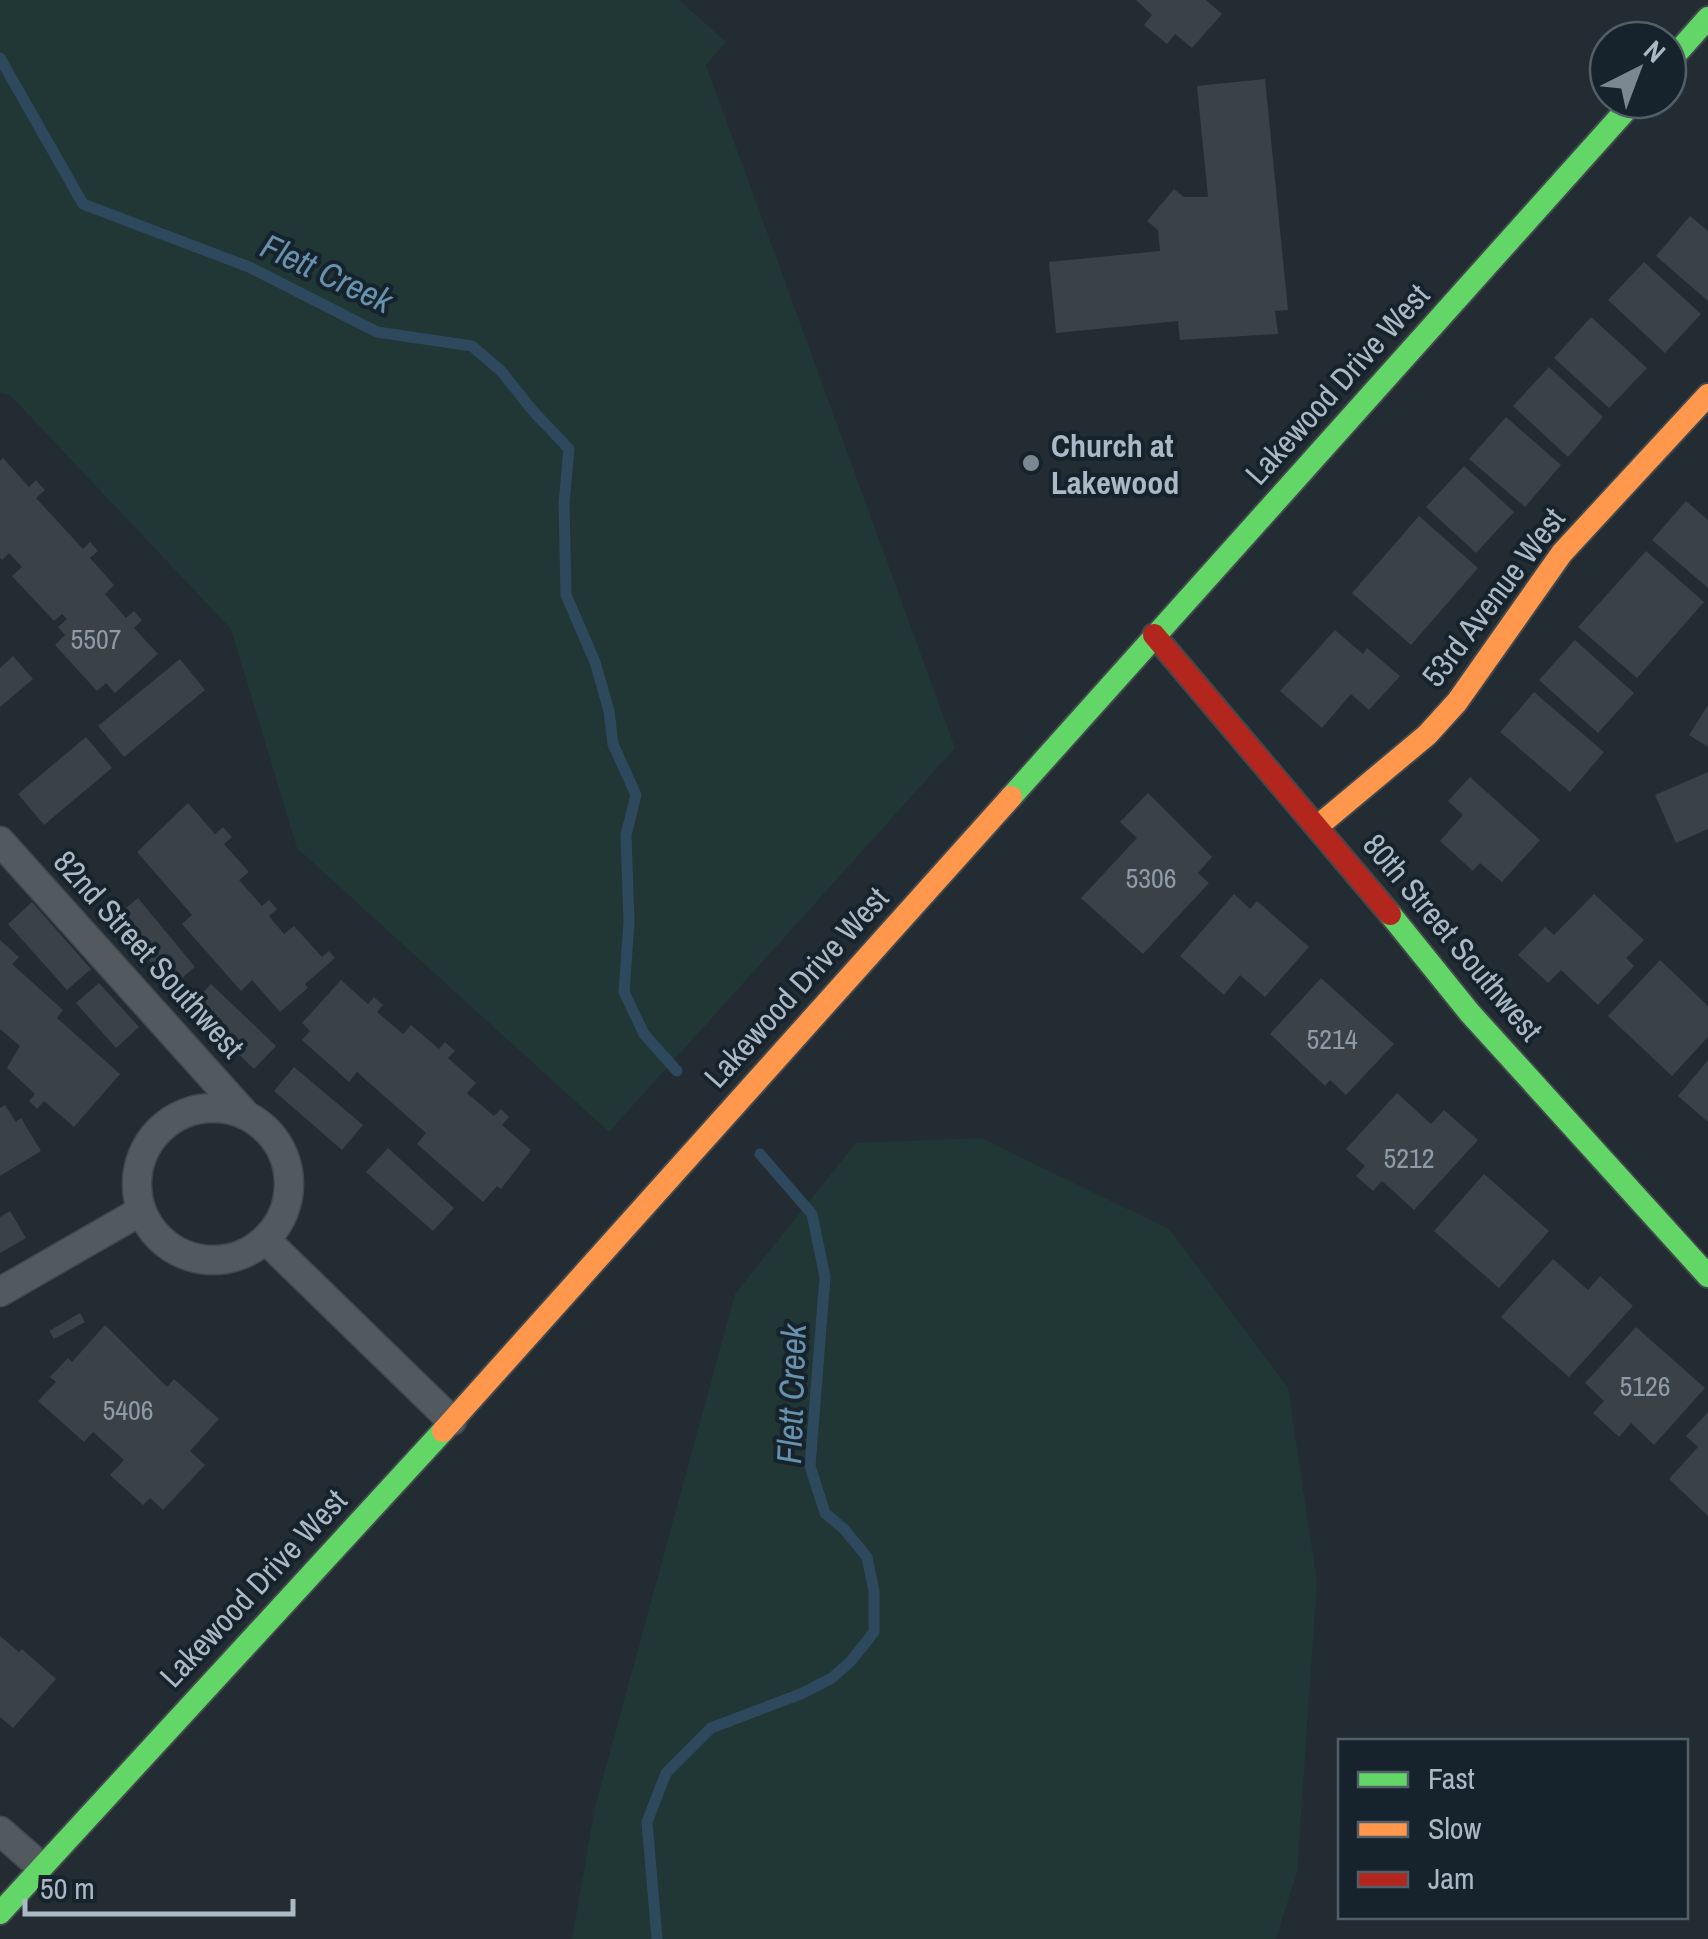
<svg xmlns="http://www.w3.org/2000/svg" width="1708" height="1939" font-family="'Archivo Narrow',sans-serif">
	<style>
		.green { fill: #203736 }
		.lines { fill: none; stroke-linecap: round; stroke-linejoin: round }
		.stream { stroke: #2e495d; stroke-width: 11 }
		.building { fill: #3a4147 }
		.street-casing { stroke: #41484c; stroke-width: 31 }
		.fast-casing { stroke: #41484c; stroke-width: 26 }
		.slow-casing { stroke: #41484c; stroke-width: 26 }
		.jam-casing { stroke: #41484c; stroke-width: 26 }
		.street { stroke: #525a60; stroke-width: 28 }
		.fast { stroke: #63d668; stroke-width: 22 }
		.slow { stroke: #ff974d; stroke-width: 22 }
		.jam { stroke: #b3261e; stroke-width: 22 }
		.poi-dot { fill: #7b8892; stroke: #17232c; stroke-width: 4 }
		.labels { text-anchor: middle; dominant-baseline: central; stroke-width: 8; stroke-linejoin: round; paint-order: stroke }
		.number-label { font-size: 28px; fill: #8e9ba6 }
		.street-label { font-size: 32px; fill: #aab9c5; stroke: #17232c }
		.poi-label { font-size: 32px; font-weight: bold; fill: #aab9c5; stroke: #17232c; text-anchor: start }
		.water-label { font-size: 35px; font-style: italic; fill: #6891ac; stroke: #17232c }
	</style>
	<rect width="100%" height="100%" fill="#232c32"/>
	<path class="green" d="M0,0H679L726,42L706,65L955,748L609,1132L297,848L231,629L10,395L0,393Z
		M981,1138L1169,1229L1288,1388L1317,1582L1297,1872L1276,1939H572L595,1807L735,1294L856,1143Z"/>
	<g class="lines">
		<path class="stream" d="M0,58L83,204L249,267L377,332L472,346L501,371L533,411L569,449L564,503L566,595L595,662L609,711L613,744L636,795L626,835L629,922L624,992L644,1034L677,1071
			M657,1939L647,1822L666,1773L711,1728L803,1693L832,1678L851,1661L874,1632V1591L867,1557L844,1529L825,1513L810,1466L825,1277L812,1214L760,1154"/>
	</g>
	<path class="building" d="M1136,0H1206L1222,14L1192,48L1175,34L1167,44L1144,25L1152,15Z
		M1265,79L1288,310L1275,311L1278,334L1180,340L1178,321L1056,333L1049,262L1160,251L1158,230L1147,221L1174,189L1184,197H1208L1197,86Z
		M1690,216L1708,231V301L1656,256Z
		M1644,262L1701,314L1665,353L1608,300Z
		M1591,317L1647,368L1609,408L1554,358Z
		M1549,367L1603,417L1568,457L1513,406Z
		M1506,417L1561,465L1525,507L1469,459Z
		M3,458L29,487L36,480L45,490L36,498L83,549L90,542L98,551L90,558L114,585L105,594L126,618L134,611L142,620L134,628L158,654L115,693L106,683L97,691L55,645L65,635L58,627L67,619L62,614L54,621L12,576L22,567L9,553L2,560L0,558V461Z
		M1464,466L1514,512L1476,553L1426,507Z
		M1686,501L1708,520V588L1652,540Z
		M1419,516L1478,568L1411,645L1352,593Z
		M1646,551L1704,602L1637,678L1578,627Z
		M1335,630L1363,654L1367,648L1400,676L1369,710L1351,694L1322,728L1280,691Z
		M1575,640L1634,693L1598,733L1539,680Z
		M13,656L33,679L0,707V668Z
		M180,659L205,690L124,757L98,726Z
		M1534,692L1604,752L1570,792L1500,732Z
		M1708,705V747L1689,735Z
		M86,737L112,768L44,825L18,794Z
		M1708,772V829L1676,843L1655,795Z
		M1470,777L1540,840L1502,882L1480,863L1473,871L1440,841L1463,815L1448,801Z
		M1148,793L1212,857L1198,873L1209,883L1143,954L1081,898L1137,838L1120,822Z
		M188,803L215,834L223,827L232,837L224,844L249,872L239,880L262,906L269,900L277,909L269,916L284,934L294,926L322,957L329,951L335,958L305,984L308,988L280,1012L252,980L241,991L182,924L192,915L137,852Z
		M1234,894L1250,909L1257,901L1309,947L1265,997L1240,975L1224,995L1180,956Z
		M1594,894L1644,940L1626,958L1634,966L1598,1005L1561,970L1548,983L1518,955L1545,927L1554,935Z
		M138,898L195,967L171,987L114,918Z
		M32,902L91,969L67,990L8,924Z
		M0,940L19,957L12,964L63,1010L57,1018L120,1074L74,1127L44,1101L37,1109L29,1101L35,1094L7,1068L20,1046L0,1029Z
		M1660,960L1708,1006V1037L1672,1076L1608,1016Z
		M1321,978L1394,1044L1346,1095L1330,1080L1325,1086L1270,1034Z
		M341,980L368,1004L374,997L383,1005L377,1012L403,1034L411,1025L439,1049L445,1042L455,1051L448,1058L476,1083L467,1093L494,1116L501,1109L509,1117L502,1125L531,1150L501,1189L497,1186L483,1202L417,1144L426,1133L357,1072L349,1082L302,1040L310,1031L302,1023Z
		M99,983L139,1027L116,1048L76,1003Z
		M211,984L276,1046L254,1069L189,1007Z
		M1708,1060V1122L1678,1096Z
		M294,1067L363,1125L342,1150L274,1091Z
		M1397,1093L1431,1124L1444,1110L1478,1140L1414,1210L1382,1181L1373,1191L1356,1176L1365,1166L1346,1149Z
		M5,1105L16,1122L21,1118L41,1151L0,1176V1108Z
		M388,1148L454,1208L433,1231L366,1172Z
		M1484,1174L1549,1231L1499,1288L1434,1231Z
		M10,1211L26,1238L0,1253V1217Z
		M1553,1259L1588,1290L1600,1276L1633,1306L1569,1377L1501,1317Z
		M80,1313L85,1322L54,1339L49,1331Z
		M105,1325L167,1387L174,1379L219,1419L190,1451L205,1465L163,1510L150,1498L143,1505L110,1475L124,1460L93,1432L84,1442L38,1401L56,1382L50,1377L68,1358L72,1362Z
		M1636,1327L1705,1388L1654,1445L1631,1423L1619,1437L1593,1413L1604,1401L1585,1383Z
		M1708,1412V1516L1669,1479L1698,1447L1686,1436Z
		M0,1636L19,1652L22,1649L56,1679L13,1728L0,1717Z"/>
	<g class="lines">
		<g class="street-casing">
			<path id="street" d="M0,841L245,1114
				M137 1184a76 76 0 1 1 152 0a76 76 0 1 1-152 0Z
				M266,1240L452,1421
				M0,1292L141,1211
				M0,1831L40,1866"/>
		</g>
		<g class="fast-casing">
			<path id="fast" d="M1668,63L1708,18
				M1011,797L1635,100
				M1390,914L1469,1012L1708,1276
				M0,1913L443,1431"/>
		</g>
		<g class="slow-casing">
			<path id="slow" d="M1318,826L1427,735L1457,702L1562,553L1708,395
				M443,1431L1011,797"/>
		</g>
		<g class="jam-casing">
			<path id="jam" d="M1154,635L1390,914"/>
		</g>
		<use href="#street" class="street"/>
		<use href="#fast" class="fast"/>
		<use href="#slow" class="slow"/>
		<use href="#jam" class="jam"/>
	</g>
	<circle class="poi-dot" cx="1031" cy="463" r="10"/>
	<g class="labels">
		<g class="number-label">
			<text x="96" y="639">5507</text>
			<text x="1151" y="878">5306</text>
			<text x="1332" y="1039">5214</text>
			<text x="1409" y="1158">5212</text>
			<text x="1645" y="1386">5126</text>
			<text x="128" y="1410">5406</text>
		</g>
		<g class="street-label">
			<text transform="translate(1337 384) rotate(-48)">Lakewood Drive West</text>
			<text transform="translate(1493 597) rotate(-53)">53rd Avenue West</text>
			<text transform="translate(1453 937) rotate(50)">80th Street Southwest</text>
			<text transform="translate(149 954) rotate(48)">82nd Street Southwest</text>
			<text transform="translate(796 987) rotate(-48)">Lakewood Drive West</text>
			<text transform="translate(253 1588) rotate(-47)">Lakewood Drive West</text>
		</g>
		<g class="poi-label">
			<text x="1051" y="445">Church at<tspan x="1051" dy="37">Lakewood</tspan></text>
		</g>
		<g class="water-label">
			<text transform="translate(327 273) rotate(25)">Flett Creek</text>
			<text transform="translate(791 1394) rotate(-88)">Flett Creek</text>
		</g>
	</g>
	<rect x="1338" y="1739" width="350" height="180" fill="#17232c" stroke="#525f69" stroke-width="2.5"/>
	<rect x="1358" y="1772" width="50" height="15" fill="#63d668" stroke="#525f69" stroke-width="2.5"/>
	<text x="1428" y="1789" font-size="30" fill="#aab9c5">Fast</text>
	<rect x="1358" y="1822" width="50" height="15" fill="#ff974d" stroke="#525f69" stroke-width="2.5"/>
	<text x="1428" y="1839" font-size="30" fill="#aab9c5">Slow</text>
	<rect x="1358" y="1872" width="50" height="15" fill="#b3261e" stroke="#525f69" stroke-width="2.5"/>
	<text x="1428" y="1889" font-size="30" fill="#aab9c5">Jam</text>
	<g transform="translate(1638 70) rotate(42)"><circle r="48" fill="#17232c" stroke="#525f69" stroke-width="2.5"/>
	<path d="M0-8L18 38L0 25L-18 38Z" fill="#7b8892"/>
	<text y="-15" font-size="28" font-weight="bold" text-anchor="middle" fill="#aab9c5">N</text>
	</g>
	<path d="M25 1899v15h268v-15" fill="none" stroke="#aab9c5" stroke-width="5"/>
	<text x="40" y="1899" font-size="30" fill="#aab9c5" stroke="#17232c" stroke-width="8" paint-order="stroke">50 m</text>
</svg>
